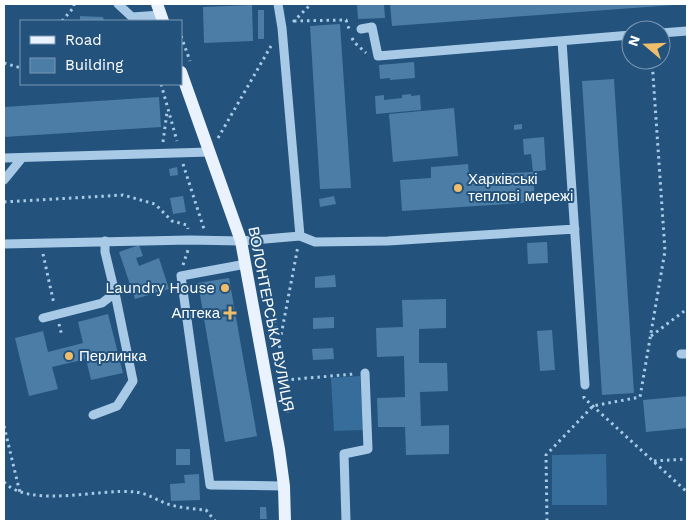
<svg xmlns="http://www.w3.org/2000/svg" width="691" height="525" font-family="'Work Sans',sans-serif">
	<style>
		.pitch { fill: #376d9b }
		.building { fill: #4b7da6 }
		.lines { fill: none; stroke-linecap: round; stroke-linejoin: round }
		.path { stroke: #a8cae6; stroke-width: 3; stroke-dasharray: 2.5 4; stroke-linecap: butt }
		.minor { stroke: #a8cae6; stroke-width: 9 }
		.major { stroke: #e9f2fd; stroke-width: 12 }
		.poi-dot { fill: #f0bd6b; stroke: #23537d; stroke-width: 2 }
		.labels { text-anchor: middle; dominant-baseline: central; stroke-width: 4; stroke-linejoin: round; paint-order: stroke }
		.poi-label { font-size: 15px; fill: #fff; stroke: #23537d; text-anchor: start }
		.street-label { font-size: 15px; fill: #fff; stroke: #23537d }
	</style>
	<rect width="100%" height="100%" fill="#23537d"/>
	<path class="pitch" d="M360,376L363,430L334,431L331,378Z
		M606,454L607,505H552V455Z"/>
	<path class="building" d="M384,4L385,18L358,19L357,5Z
		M390,4H674V5L392,26Z
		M252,5L253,41L204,43L203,7Z
		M258,10H264V39H258Z
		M80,16L103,17L104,21H80Z
		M340,24L351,188L320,189L310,26Z
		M414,62L415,78L390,80V78L380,79L379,65Z
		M614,79L634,393L602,395L582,81Z
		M411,94V96L420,95L421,110L376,114L375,96L384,95V100L402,98V95Z
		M159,97L161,127L4,137V107Z
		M454,108L458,156L393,162L389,114Z
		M522,124V129L514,130V125Z
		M544,137L546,170L533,172L531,154L524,155L523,139Z
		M468,164L469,175L533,172L535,202L402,211L400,180L431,178V167Z
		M177,167L178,175L170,176L169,169Z
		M183,196L186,212L173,214L170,198Z
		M334,196L336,204L320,207L319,199Z
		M547,242L548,263L528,264L527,243Z
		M139,245L143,256L136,258L139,266L159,258L169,289L135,299L119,252Z
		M335,275L336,287L315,288V277Z
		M229,278L257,436L225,442L198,283Z
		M446,299V328L419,329V363H447L448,391L420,392L421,426L449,425V454L406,455L405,427H378L377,398L405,397L404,356L377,357L376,328L403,327L402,300Z
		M108,314L123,373L91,380L86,359L52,367L58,389L29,396L15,338L43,331L48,352L83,343L78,322Z
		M334,317V328L313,329V318Z
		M552,330L555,370L540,371L537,331Z
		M333,348L334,359L313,360L312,349Z
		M687,396V428L646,432L643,400Z
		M176,449H190V465H176Z
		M199,474L200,500L171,501L170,484L185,483L184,475Z
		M260,507H266L267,519H260Z"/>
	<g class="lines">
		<path class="path" d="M62,21L74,7V4
			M294,21L346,20L349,29
			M293,22L311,4
			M181,36L190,61
			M352,38L354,42L366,53
			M4,63L21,68
			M161,84L177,141
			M218,138L271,46
			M163,142L167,112
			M183,164L204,229
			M4,202L123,195L155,204L172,221L187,225L188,229
			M260,250C273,304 283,358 288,413
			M43,254L54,304
			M183,265L188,250
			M59,324L62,336
			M651,336L687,309
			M280,341L298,246
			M285,380L354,374
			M584,396V398L687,492
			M4,426L20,493
			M654,461L687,459
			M4,482C30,509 100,488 135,492C148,493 159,502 171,505C182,508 195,509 206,510L215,521
			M547,521L546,455L593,406L640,397L665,251L652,60"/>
		<path class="minor" d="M118,4L132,17L161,15
			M278,4L282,28L300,236
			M361,29L372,27L378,56L631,35
			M661,33L687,31
			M562,41L585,385
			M4,158L210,152
			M4,180L22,158
			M4,244L190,240L241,241L300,236L315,242L388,241L575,229
			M246,264L181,276L210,485L284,486
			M43,318L102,303L115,293L105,252V241
			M681,354H687
			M93,415L117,406L133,381L115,293
			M346,521L344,454L368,449L365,373"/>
		<path class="major" d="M157,4L163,21
			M181,72L241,241L279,449L284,486L285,521"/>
	</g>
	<g class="poi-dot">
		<circle cx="458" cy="188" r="5"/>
		<circle cx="225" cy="288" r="5"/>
		<path d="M227.5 305.5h5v5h5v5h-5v5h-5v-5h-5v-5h5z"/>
		<circle cx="69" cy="356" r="5"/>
	</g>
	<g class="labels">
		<g class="poi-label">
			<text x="468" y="179">Харківські<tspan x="468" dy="17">теплові мережі</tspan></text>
			<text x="215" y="288" text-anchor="end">Laundry House</text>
			<text x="220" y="313" text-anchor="end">Аптека</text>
			<text x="79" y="356">Перлинка</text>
		</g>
		<g class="street-label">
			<text transform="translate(271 319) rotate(79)">ВОЛОНТЕРСЬКА ВУЛИЦЯ</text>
		</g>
	</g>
	<rect width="691" height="525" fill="none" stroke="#ffffff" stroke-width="10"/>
	<rect x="20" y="20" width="162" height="65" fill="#23537d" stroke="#7b98b1"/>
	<rect x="30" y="36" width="25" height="8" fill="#e9f2fd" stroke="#7b98b1"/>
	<text x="65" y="45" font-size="15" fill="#ffffff">Road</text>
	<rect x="30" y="58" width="25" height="15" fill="#4b7da6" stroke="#7b98b1"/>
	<text x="65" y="70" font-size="15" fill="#ffffff">Building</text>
	<g transform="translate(646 45) rotate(289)"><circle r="24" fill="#23537d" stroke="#7b98b1"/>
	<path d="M0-4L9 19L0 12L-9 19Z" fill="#f0bd6b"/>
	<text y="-8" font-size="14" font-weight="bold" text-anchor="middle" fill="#ffffff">N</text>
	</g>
</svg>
